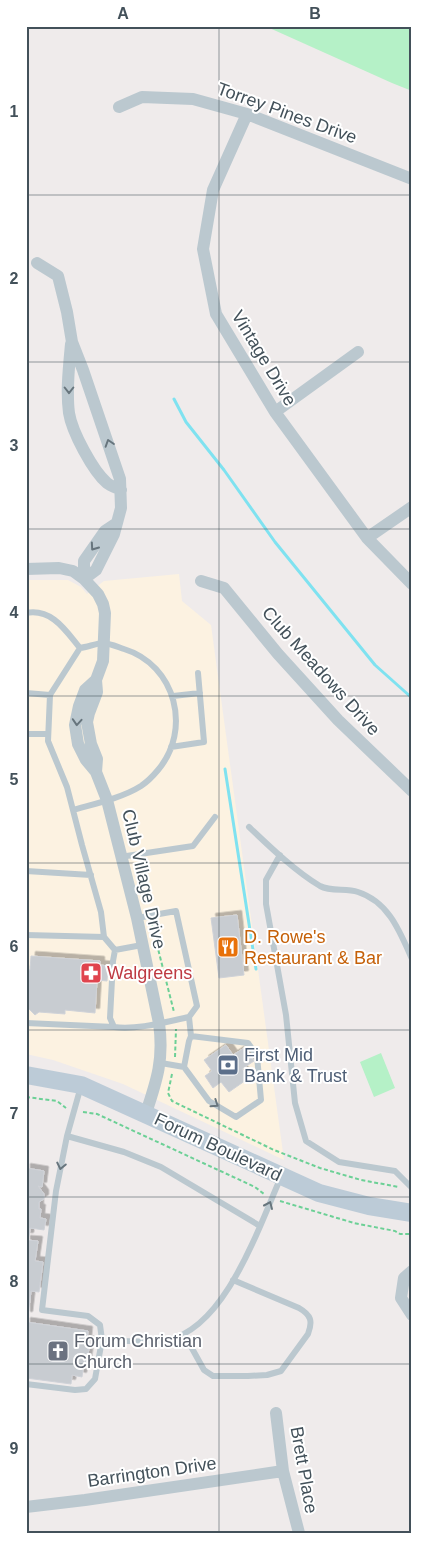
<svg xmlns="http://www.w3.org/2000/svg" width="438" height="1559" font-family="Arial,sans-serif">
	<style>
		.commercial { fill: #fcf2e1 }
		.green { fill: #b5f1c7 }
		.lines { fill: none; stroke-linecap: round; stroke-linejoin: round }
		.stream { stroke: #7fe2f0; stroke-width: 3 }
		.building { fill: #c8ccd1; stroke: #cfd2d8; filter: url(#shadow) }
		.path { stroke: #6cd096; stroke-width: 2; stroke-dasharray: 4 2.5; stroke-linecap: butt }
		.lane { stroke: #bbc8cf; stroke-width: 6 }
		.street { stroke: #bbc8cf; stroke-width: 12 }
		.secondary { stroke: #bccbd7; stroke-width: 18 }
		.oneway { stroke: #67757d }
		.grid { fill: none; stroke: #43515a; stroke-width: 1; stroke-opacity: 0.55 }
		.labels { text-anchor: middle; dominant-baseline: central; stroke-width: 4; stroke-linejoin: round; paint-order: stroke }
		.street-label { font-size: 18px; fill: #43515a; stroke: #fff }
		.food-label { font-size: 18px; fill: #c56008; stroke: #fff; text-anchor: start }
		.health-label { font-size: 18px; fill: #be3a42; stroke: #fff; text-anchor: start }
		.service-label { font-size: 18px; fill: #4e5e75; stroke: #fff; text-anchor: start }
		.worship-label { font-size: 18px; fill: #5b616d; stroke: #fff; text-anchor: start }
		.neatline { fill: none; stroke: #43515a; stroke-width: 2 }
		.grid-label { font-size: 16px; text-anchor: middle; font-weight: bold; fill: #43515a }
	</style>
	<defs>
		<filter id="shadow"><feDropShadow dx="4.5" dy="-4.5" stdDeviation="0" flood-color="#0004"/></filter>
	</defs>
	<rect width="100%" height="100%" fill="#efebeb"/>
	<path class="commercial" d="M179,574L182,601L211,625L284,1160L123,1084L53,1060L26,1054V580H68L81,587L87,594L104,581Z"/>
	<path class="green" d="M265,26H412V91L392,83Z
		M381,1053L395,1088L374,1097L360,1062Z"/>
	<g class="lines">
		<path class="stream" d="M174,399L186,422L224,470L275,542L375,665L412,698
			M225,769L256,969"/>
	</g>
	<path class="building" d="M237,915L244,975L219,978L211,918Z
		M31,956L100,961V965L108,966L107,981L97,980L95,1013L65,1010V1014L39,1012L35,1015L26,1006V970H30Z
		M226,1045L233,1055L244,1048L254,1061L242,1069L249,1078L229,1092L221,1082L213,1088L205,1076L212,1071L204,1060Z
		M26,1168L44,1171L42,1187L38,1186L44,1194V1199L39,1202V1209H41L40,1218L46,1219L44,1230L30,1228L29,1237H26Z
		M26,1240L38,1241L35,1261L43,1262L39,1292L31,1291L28,1316H26Z
		M26,1322L88,1331L87,1340L90,1341L87,1362H84L82,1377L72,1375L71,1384L26,1378Z"/>
	<g class="lines">
		<path class="path" d="M152,925L174,1012
			M175,1057L176,1029
			M172,1074L168,1093L172,1101L274,1150L320,1168L361,1180L399,1187
			M26,1097L57,1101L66,1108
			M83,1112L97,1114L255,1187L264,1194
			M280,1201L354,1223L395,1231L400,1234H412"/>
		<path class="lane" d="M26,613C52,608 66,631 80,648
			M26,693L50,695
			M173,696L200,693
			M26,734H48
			M171,747L204,742L198,673
			M73,810C94,804 122,798 141,786C147,782 153,776 158,770C192,730 176,665 124,649C118,647 109,643 102,643C95,644 87,647 80,648L50,695L48,741L67,787L82,845L101,912L104,937L115,950
			M249,827C269,846 296,872 320,886C331,892 346,888 358,892C389,902 400,932 412,959
			M280,855L266,880V904L286,1015L295,1103L306,1141L339,1162L395,1171L412,1188
			M120,857L193,846L215,817
			M26,871L91,875
			M137,918L176,911L197,1006L189,1017C165,1022 138,1030 114,1027L110,1018L113,961L115,950L142,945
			M26,935L104,937
			M189,1017L191,1036
			M26,1023L114,1027
			M161,1063L184,1067L209,1101L236,1117L261,1100L257,1056L248,1043L191,1036L189,1041L184,1067
			M81,1086L67,1136L56,1191L42,1310L88,1316L100,1325L102,1340C123,1340 146,1344 167,1340C226,1328 259,1226 281,1177
			M67,1136L124,1152L161,1167L260,1226
			M184,1334L204,1370L213,1376H248L267,1375L281,1371L308,1334C313,1321 311,1315 299,1308L233,1280
			M26,1384L75,1390L86,1389L95,1379L102,1340"/>
		<path class="street" d="M119,107L142,97L193,99L247,114L412,179
			M247,114L213,190L203,249L216,314L275,412L367,538L412,584
			M37,263L58,276L67,312L72,342L83,370L120,479L121,508L114,534L96,570L84,579
			M71,344C69,366 66,391 69,413C72,432 93,471 107,483C111,486 117,488 121,490
			M275,412L358,352
			M367,538L412,507
			M26,569L59,568L73,571L84,579L98,594L103,604L105,613L103,661L96,680L97,692L89,713L87,722L91,744L97,759L96,772
			M84,579V561L105,531L117,523
			M201,581L224,588L278,654L338,720L412,791
			M96,680L85,690L79,706L75,725L78,744L86,760L96,772L107,800L137,918L159,1023C164,1059 157,1080 146,1113
			M412,1271L404,1278L401,1298L412,1315
			M276,1413L283,1471L299,1533
			M26,1507L85,1500L283,1471"/>
		<path class="secondary" d="M26,1075L81,1085L319,1193L369,1206L412,1213"/>
	</g>
	<defs><path id="oneway-chevron" d="M-2-3.5L2.5 0L-2 3.5" fill="none" stroke-width="1.6" stroke-linecap="round" stroke-linejoin="round" transform="scale(1.25)"/></defs>
	<g class="oneway">
		<use href="#oneway-chevron" transform="translate(69 390) rotate(90)"/>
		<use href="#oneway-chevron" transform="translate(109 443) rotate(-108)"/>
		<use href="#oneway-chevron" transform="translate(94 547) rotate(125)"/>
		<use href="#oneway-chevron" transform="translate(77 722) rotate(94)"/>
		<use href="#oneway-chevron" transform="translate(215 1104) rotate(34)"/>
		<use href="#oneway-chevron" transform="translate(61 1166) rotate(102)"/>
		<use href="#oneway-chevron" transform="translate(269 1205) rotate(-66)"/>
	</g>
	<path class="grid" d="M219,26V1533M26,195H412M26,362H412M26,529H412M26,696H412M26,863H412M26,1030H412M26,1197H412M26,1364H412"/>
	<defs>
		<g id="restaurant-square" transform="scale(1.125)"><rect x="-9" y="-9" width="18" height="18" rx="4" fill="#e8710a" stroke="#fff"/><path d="M-5-6h1v4h1v-4h1v4h1v-4h1v5L-1.5 .5V6h-2V.5L-5-1ZM5-6V6H3V1.5H1.5Q1.5-4 5-6Z" fill="#fff"/></g>
		<g id="pharmacy-square" transform="scale(1.125)"><rect x="-9" y="-9" width="18" height="18" rx="4" fill="#e0444e" stroke="#fff"/><path d="M-2-6h4v4h4v4h-4v4h-4v-4h-4v-4h4Z" fill="#fff"/></g>
		<g id="bank-square" transform="scale(1.125)"><rect x="-9" y="-9" width="18" height="18" rx="4" fill="#5c6f8a" stroke="#fff"/><path d="M-6-4H6V4H-6ZM0-2.3a2.3 2.3 0 1 0 0 4.6a2.3 2.3 0 1 0 0-4.6Z" fill="#fff"/></g>
		<g id="church-square" transform="scale(1.125)"><rect x="-9" y="-9" width="18" height="18" rx="4" fill="#6b7280" stroke="#fff"/><path d="M-1.2-6h2.4v3.5h3.3v2.4h-3.3V6h-2.4V-.1h-3.3v-2.4h3.3Z" fill="#fff"/></g>
	</defs>
	<g fill-rule="evenodd">
		<use href="#restaurant-square" x="228" y="947"/>
		<use href="#pharmacy-square" x="91" y="973"/>
		<use href="#bank-square" x="228" y="1065"/>
		<use href="#church-square" x="58" y="1351"/>
	</g>
	<g class="labels">
		<g class="street-label">
			<text transform="translate(287 113) rotate(20)">Torrey Pines Drive</text>
			<text transform="translate(264 358) rotate(59)">Vintage Drive</text>
			<text transform="translate(321 671) rotate(48)">Club Meadows Drive</text>
			<text transform="translate(144 879) rotate(77)">Club Village Drive</text>
			<text transform="translate(218 1147) rotate(25)">Forum Boulevard</text>
			<text transform="translate(304 1470) rotate(80)">Brett Place</text>
			<text transform="translate(152 1472) rotate(-8)">Barrington Drive</text>
		</g>
		<g class="food-label">
			<text x="244" y="937">D. Rowe's<tspan x="244" dy="21">Restaurant &amp; Bar</tspan></text>
		</g>
		<g class="health-label">
			<text x="107" y="973">Walgreens</text>
		</g>
		<g class="service-label">
			<text x="244" y="1055">First Mid<tspan x="244" dy="21">Bank &amp; Trust</tspan></text>
		</g>
		<g class="worship-label">
			<text x="74" y="1341">Forum Christian<tspan x="74" dy="21">Church</tspan></text>
		</g>
	</g>
	<rect width="438" height="1559" fill="none" stroke="#ffffff" stroke-width="55"/>
	<rect x="28" y="28" width="382" height="1504" class="neatline"/>
	<g class="grid-label">
		<text x="123" y="19">A</text>
		<text x="315" y="19">B</text>
		<text x="14" y="117">1</text>
		<text x="14" y="284">2</text>
		<text x="14" y="451">3</text>
		<text x="14" y="618">4</text>
		<text x="14" y="785">5</text>
		<text x="14" y="952">6</text>
		<text x="14" y="1119">7</text>
		<text x="14" y="1287">8</text>
		<text x="14" y="1454">9</text>
	</g>
</svg>
